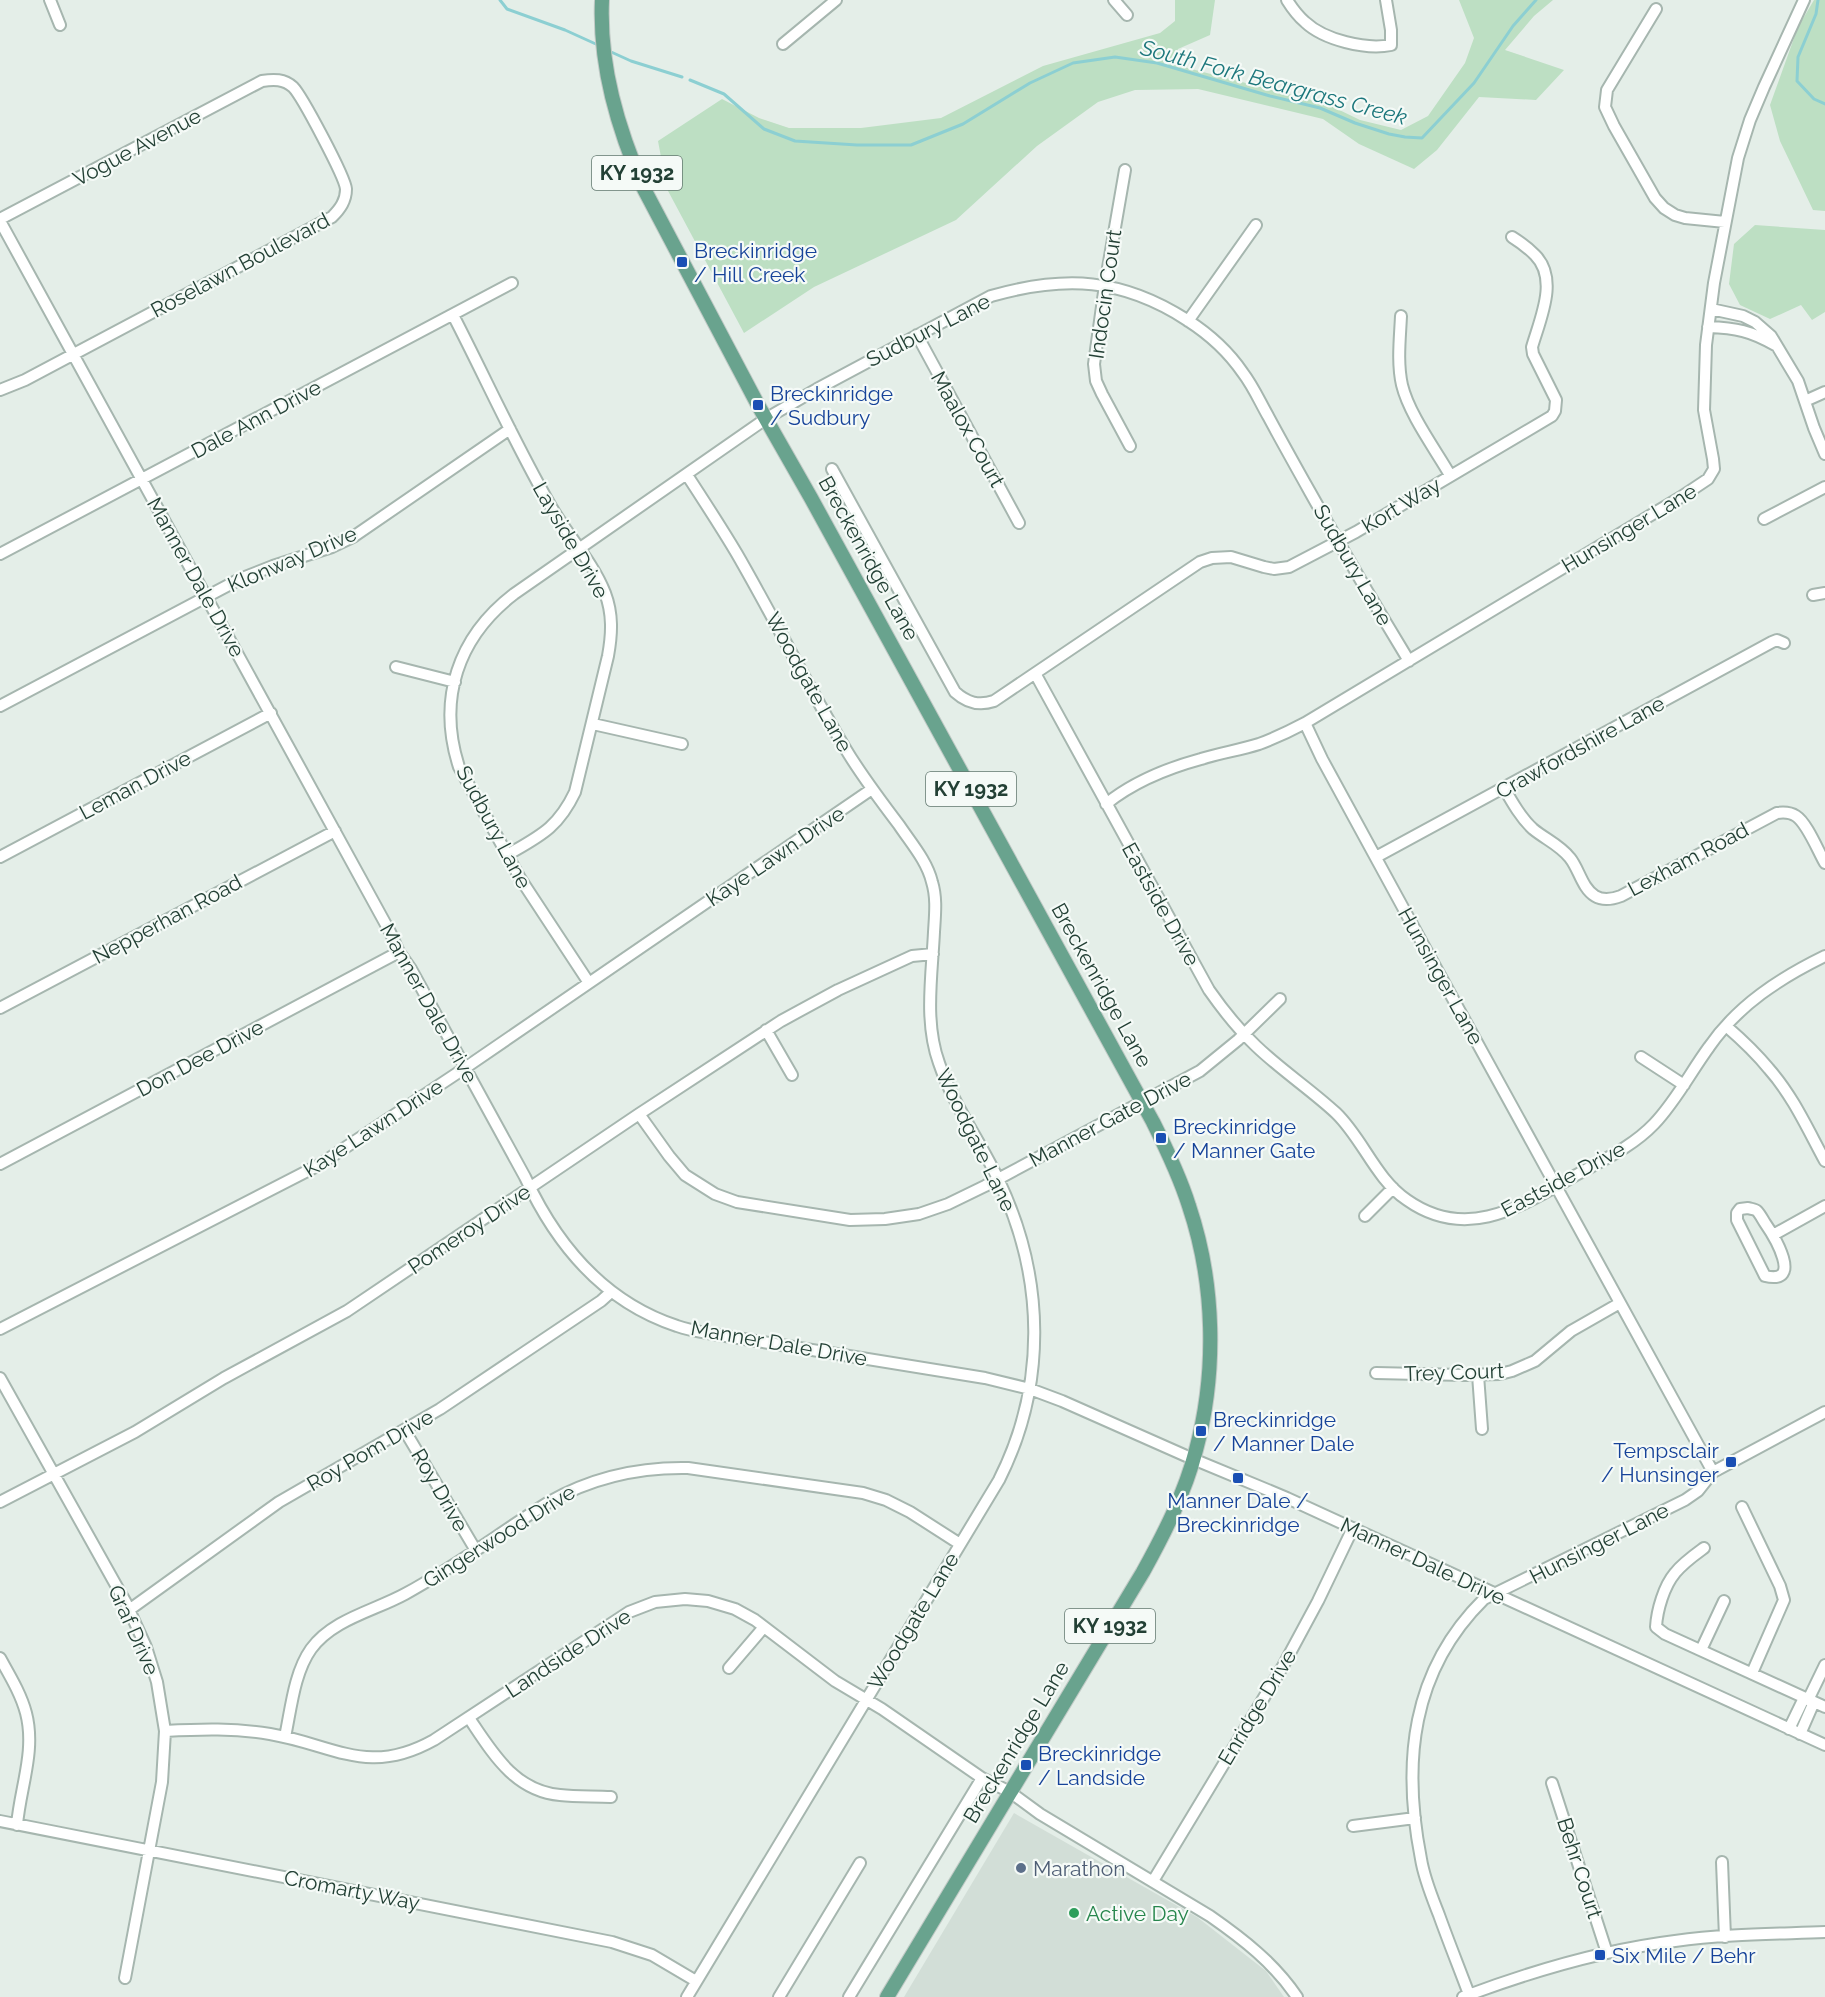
<svg xmlns="http://www.w3.org/2000/svg" width="1825" height="1997" font-family="Raleway,sans-serif">
	<style>
		.built { fill: #d2ded7 }
		.green { fill: #bddfc3 }
		.lines { fill: none; stroke-linecap: round; stroke-linejoin: round }
		.stream { stroke: #8ccfd2; stroke-width: 3 }
		.minor-casing { stroke: #a6b6af; stroke-width: 14 }
		.major-casing { stroke: #c1cac6; stroke-width: 16 }
		.minor { stroke: #fff; stroke-width: 10 }
		.major { stroke: #69a38e; stroke-width: 14 }
		.transit-dot { fill: #1a4fb4; stroke: #f5faf7; stroke-width: 2 }
		.service-dot { fill: #5c6f8a; stroke: #f5faf7; stroke-width: 2 }
		.leisure-dot { fill: #2e9e5b; stroke: #f5faf7; stroke-width: 2 }
		.labels { text-anchor: middle; dominant-baseline: central; stroke-width: 4.5; stroke-linejoin: round; paint-order: stroke }
		.shield { fill: #f5faf7; stroke: #62786f; stroke-width: 1.5 }
		.shield-label { font-size: 20px; font-weight: bold; fill: #234035 }
		.street-label { font-size: 21px; fill: #234035; stroke: #f5faf7 }
		.transit-label { font-size: 21px; fill: #164399; stroke: #f5faf7; text-anchor: start }
		.service-label { font-size: 21px; fill: #4e5e75; stroke: #f5faf7; text-anchor: start }
		.leisure-label { font-size: 21px; fill: #27864d; stroke: #f5faf7; text-anchor: start }
		.water-label { font-size: 22px; font-style: italic; fill: #1c777c; stroke: #f5faf7 }
	</style>
	<rect width="100%" height="100%" fill="#e4eee8"/>
	<path class="built" d="M1014,1813L1197,1917L1266,1971L1284,1997H904Z"/>
	<path class="green" d="M1175,0H1215L1210,35L1178,49L1172,64L1327,104L1360,120L1401,130L1428,116L1465,63L1474,38L1459,0H1553L1534,16L1505,50L1564,70L1536,100L1479,97L1437,150L1414,169L1359,144L1323,119L1198,89L1135,90L1098,102L1037,146L956,220L814,287L744,333L667,189L658,141L722,99L759,118L789,128H861L941,118L1043,66L1160,33L1175,21Z
		M1814,0H1825V211L1813,210L1780,141L1770,105L1798,27Z
		M1755,225L1825,230V312L1812,320L1801,305L1770,319L1740,305L1729,284L1734,244Z"/>
	<g class="lines">
		<path class="stream" d="M500,0L507,9L565,30L598,45
			M1818,0L1816,14L1798,57L1797,81L1814,99L1825,104
			M609,51L631,61L682,77
			M690,80L724,94L764,129L795,141L857,145H911L963,124L1030,83L1073,63L1115,57L1157,63L1270,96L1320,108L1355,123L1389,134L1405,137L1422,138L1474,83L1513,26L1536,0"/>
		<g class="minor-casing">
			<path id="minor" d="M50,0L60,25
				M1114,0L1127,15
				M1287,0C1292,8 1298,16 1305,22C1324,40 1366,50 1391,45V30L1386,0
				M1656,9L1607,90L1605,107L1614,126L1655,198L1664,208L1675,215L1685,218L1725,222
				M783,44L836,0
				M1125,170L1105,285L1094,364L1096,381L1102,394L1130,446
				M0,219L262,81C274,79 284,79 293,87C302,96 345,177 346,189C346,201 340,209 332,217L25,380L0,390
				M0,221L390,932L399,952L411,969L525,1177C556,1244 604,1302 677,1326C688,1330 701,1332 713,1334L985,1378L1030,1389L1062,1401L1193,1459L1287,1498L1825,1745
				M1711,309L1743,316L1755,322L1771,336L1798,381L1814,428L1825,454
				M453,315C485,377 514,442 549,503C566,534 592,560 605,593C613,614 612,634 608,656L575,792C558,828 540,836 507,855
				M1401,316C1400,338 1397,363 1402,385C1409,414 1435,449 1450,475
				M1188,321L1256,225
				M1708,327C1736,328 1751,331 1775,345
				M917,335L1019,523
				M1805,401L1825,392
				M832,469L955,692C967,703 979,706 994,701L1200,562L1212,558L1231,557L1264,567L1274,569L1289,567L1356,532L1552,416L1555,411L1556,400L1533,354L1532,347C1540,319 1559,279 1535,255C1528,248 1520,242 1512,237
				M1764,519L1825,487
				M0,554L512,283
				M1813,595L1825,593
				M396,667L455,682
				M1036,675L1209,990C1223,1010 1238,1029 1256,1046C1281,1070 1310,1089 1336,1113C1363,1139 1375,1178 1407,1200C1468,1243 1523,1205 1578,1174C1605,1159 1633,1146 1654,1124C1676,1101 1690,1073 1709,1047C1738,1005 1780,978 1825,956
				M0,706L240,579L273,566L332,547L353,537L510,429
				M1305,723L1322,759L1419,937L1713,1472
				M593,724L682,744
				M1504,788C1512,802 1521,818 1533,829C1545,839 1560,845 1570,858C1579,869 1582,888 1595,896C1603,901 1613,899 1621,896L1777,813C1784,812 1790,812 1796,816C1807,823 1818,851 1825,863
				M1106,804C1132,783 1168,768 1201,759C1220,753 1240,750 1259,744C1275,738 1290,731 1305,723L1681,497L1708,479L1714,469L1713,459L1704,410L1706,345L1714,283L1738,158L1750,120L1764,87L1804,0
				M0,857L271,713
				M1376,857L1772,642L1777,640L1784,643
				M589,983L520,878L459,767C437,699 458,637 514,594L767,418L817,389L991,296C1065,275 1122,278 1187,320C1209,334 1228,351 1243,373C1253,386 1260,402 1268,416C1282,442 1296,467 1310,492C1342,549 1375,605 1409,661
				M0,1008L335,831
				M1726,1026C1741,1039 1756,1053 1769,1069C1793,1096 1808,1130 1825,1161
				M766,1030L792,1075
				M1641,1057L1684,1085
				M639,1114L669,1156L685,1175L715,1194L737,1202L850,1220L885,1219L919,1214L948,1204L985,1186L1200,1071L1238,1040L1280,999
				M0,1164L399,952
				M1748,1208C1751,1209 1755,1209 1757,1211C1760,1214 1763,1220 1765,1223C1774,1236 1804,1285 1765,1276L1737,1220V1213L1740,1209Z
				M1365,1216L1393,1188
				M1773,1235L1825,1206
				M0,1329L319,1165L465,1068L872,789
				M1376,1373L1463,1375L1500,1374L1512,1371L1535,1361L1571,1331L1620,1303
				M1478,1375L1482,1429
				M0,1378L126,1603L146,1647L157,1682L165,1731L162,1782L125,1978
				M405,1431L475,1549
				M0,1502L135,1432L224,1378L347,1311L639,1114L781,1021L838,990L912,956L933,954
				M1742,1507L1780,1586L1784,1600L1752,1673
				M1704,1548C1693,1556 1683,1563 1675,1573C1664,1586 1657,1610 1656,1627L1665,1634L1825,1707
				M129,1610L279,1502L440,1409L601,1301L611,1292
				M1701,1650L1724,1601
				M0,1658C10,1676 21,1694 26,1713C36,1751 20,1788 17,1825
				M729,1668L764,1627
				M1808,1700L1825,1665
				M469,1718C492,1752 514,1791 560,1795C577,1797 594,1796 611,1797
				M1789,1729L1804,1698
				M165,1731C201,1729 235,1728 270,1734C335,1745 368,1777 434,1740L629,1612L655,1602L685,1599L708,1601L735,1609L755,1620L835,1681L882,1709L982,1778L1010,1792L1040,1814L1210,1916C1243,1939 1274,1963 1297,1997
				M1800,1734L1814,1702
				M285,1737C291,1709 294,1673 311,1649C333,1619 374,1611 405,1594C455,1567 501,1532 549,1502C593,1477 638,1467 688,1468L863,1493L886,1500L910,1512L960,1544
				M1552,1783L1607,1953
				M0,1821L612,1942L652,1955L696,1981
				M1353,1826L1415,1818
				M1722,1862L1725,1937
				M1153,1881L1283,1666L1318,1601L1353,1528
				M687,1997L999,1480C1047,1385 1045,1278 999,1181C981,1142 953,1105 939,1063C924,1022 932,975 934,932C935,915 937,898 932,882C927,861 911,843 899,825C880,800 861,775 845,748C807,685 774,618 737,554C721,527 704,501 687,475
				M779,1997L860,1863
				M849,1997L982,1778
				M1463,1997C1532,1971 1602,1950 1675,1941C1724,1934 1775,1934 1825,1932
				M1470,1997C1460,1970 1449,1943 1439,1915C1432,1897 1424,1878 1421,1859C1402,1763 1411,1671 1484,1599L1685,1500L1698,1491L1713,1472L1825,1412"/>
		</g>
		<g class="major-casing">
			<path id="major" d="M602,0C599,66 618,129 644,189L758,405L811,498L1153,1122C1167,1150 1180,1177 1189,1206C1215,1283 1217,1372 1196,1450C1185,1493 1164,1534 1143,1572L887,1997"/>
		</g>
		<use href="#minor" class="minor"/>
		<use href="#major" class="major"/>
	</g>
	<g class="transit-dot">
		<rect x="676" y="256" width="12" height="12" rx="3"/>
		<rect x="752" y="399" width="12" height="12" rx="3"/>
		<rect x="1155" y="1132" width="12" height="12" rx="3"/>
		<rect x="1195" y="1425" width="12" height="12" rx="3"/>
		<rect x="1725" y="1456" width="12" height="12" rx="3"/>
		<rect x="1232" y="1472" width="12" height="12" rx="3"/>
		<rect x="1020" y="1759" width="12" height="12" rx="3"/>
		<rect x="1594" y="1949" width="12" height="12" rx="3"/>
	</g>
	<circle class="service-dot" cx="1021" cy="1868" r="6"/>
	<circle class="leisure-dot" cx="1074" cy="1913" r="6"/>
	<g class="labels">
		<g class="shield">
			<rect x="592" y="156" width="90" height="34" rx="4.5"/>
			<rect x="926" y="772" width="90" height="34" rx="4.5"/>
			<rect x="1065" y="1609" width="90" height="34" rx="4.5"/>
		</g>
		<g class="shield-label">
			<text x="637" y="173">KY 1932</text>
			<text x="971" y="789">KY 1932</text>
			<text x="1110" y="1626">KY 1932</text>
		</g>
		<g class="street-label">
			<text transform="translate(137 147) rotate(-28)">Vogue Avenue</text>
			<text transform="translate(240 265) rotate(-28)">Roselawn Boulevard</text>
			<text transform="translate(1105 294) rotate(-82)">Indocin Court</text>
			<text transform="translate(928 330) rotate(-27)">Sudbury Lane</text>
			<text transform="translate(256 419) rotate(-28)">Dale Ann Drive</text>
			<text transform="translate(968 429) rotate(61)">Maalox Court</text>
			<text transform="translate(1401 505) rotate(-31)">Kort Way</text>
			<text transform="translate(1629 528) rotate(-31)">Hunsinger Lane</text>
			<text transform="translate(571 540) rotate(60)">Layside Drive</text>
			<text transform="translate(869 558) rotate(61)">Breckenridge Lane</text>
			<text transform="translate(292 559) rotate(-23)">Klonway Drive</text>
			<text transform="translate(1353 565) rotate(60)">Sudbury Lane</text>
			<text transform="translate(196 577) rotate(61)">Manner Dale Drive</text>
			<text transform="translate(809 682) rotate(61)">Woodgate Lane</text>
			<text transform="translate(1580 747) rotate(-29)">Crawfordshire Lane</text>
			<text transform="translate(135 785) rotate(-28)">Leman Drive</text>
			<text transform="translate(494 827) rotate(62)">Sudbury Lane</text>
			<text transform="translate(775 856) rotate(-34)">Kaye Lawn Drive</text>
			<text transform="translate(1688 859) rotate(-28)">Lexham Road</text>
			<text transform="translate(1161 904) rotate(61)">Eastside Drive</text>
			<text transform="translate(167 919) rotate(-28)">Nepperhan Road</text>
			<text transform="translate(1441 976) rotate(61)">Hunsinger Lane</text>
			<text transform="translate(1102 985) rotate(61)">Breckenridge Lane</text>
			<text transform="translate(429 1003) rotate(61)">Manner Dale Drive</text>
			<text transform="translate(200 1058) rotate(-28)">Don Dee Drive</text>
			<text transform="translate(1110 1119) rotate(-28)">Manner Gate Drive</text>
			<text transform="translate(373 1128) rotate(-33)">Kaye Lawn Drive</text>
			<text transform="translate(976 1140) rotate(64)">Woodgate Lane</text>
			<text transform="translate(1563 1179) rotate(-28)">Eastside Drive</text>
			<text transform="translate(469 1229) rotate(-34)">Pomeroy Drive</text>
			<text transform="translate(779 1343) rotate(10)">Manner Dale Drive</text>
			<text transform="translate(1454 1372) rotate(-2)">Trey Court</text>
			<text transform="translate(370 1450) rotate(-30)">Roy Pom Drive</text>
			<text transform="translate(440 1490) rotate(60)">Roy Drive</text>
			<text transform="translate(499 1536) rotate(-32)">Gingerwood Drive</text>
			<text transform="translate(1599 1543) rotate(-27)">Hunsinger Lane</text>
			<text transform="translate(1423 1561) rotate(25)">Manner Dale Drive</text>
			<text transform="translate(913 1621) rotate(-59)">Woodgate Lane</text>
			<text transform="translate(134 1630) rotate(66)">Graf Drive</text>
			<text transform="translate(568 1653) rotate(-33)">Landside Drive</text>
			<text transform="translate(1257 1707) rotate(-59)">Enridge Drive</text>
			<text transform="translate(1016 1742) rotate(-59)">Breckenridge Lane</text>
			<text transform="translate(1580 1868) rotate(72)">Behr Court</text>
			<text transform="translate(352 1890) rotate(11)">Cromarty Way</text>
		</g>
		<g class="transit-label">
			<text x="694" y="250">Breckinridge<tspan x="694" dy="24">/ Hill Creek</tspan></text>
			<text x="770" y="393">Breckinridge<tspan x="770" dy="24">/ Sudbury</tspan></text>
			<text x="1173" y="1126">Breckinridge<tspan x="1173" dy="24">/ Manner Gate</tspan></text>
			<text x="1213" y="1419">Breckinridge<tspan x="1213" dy="24">/ Manner Dale</tspan></text>
			<text x="1719" y="1450" text-anchor="end">Tempsclair<tspan x="1719" dy="24">/ Hunsinger</tspan></text>
			<text x="1238" y="1500" text-anchor="middle">Manner Dale /<tspan x="1238" dy="24">Breckinridge</tspan></text>
			<text x="1038" y="1753">Breckinridge<tspan x="1038" dy="24">/ Landside</tspan></text>
			<text x="1612" y="1955">Six Mile / Behr</text>
		</g>
		<g class="service-label">
			<text x="1033" y="1868">Marathon</text>
		</g>
		<g class="leisure-label">
			<text x="1086" y="1913">Active Day</text>
		</g>
		<g class="water-label">
			<text transform="translate(1274 82) rotate(15)">South Fork Beargrass Creek</text>
		</g>
	</g>
</svg>
